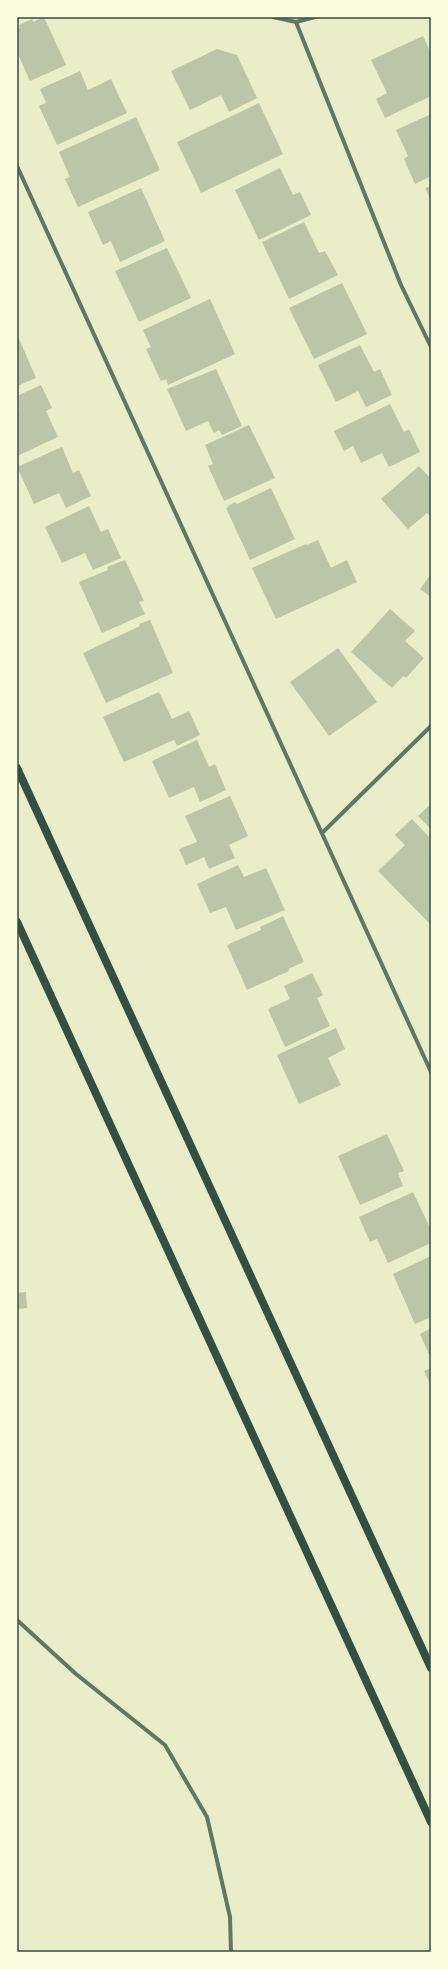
<svg xmlns="http://www.w3.org/2000/svg" width="448" height="1969" font-family="'Nunito Sans',sans-serif">
	<style>
		.building { fill: #bcc5a7 }
		.lines { fill: none; stroke-linecap: round; stroke-linejoin: round }
		.minor { stroke: #617663; stroke-width: 4 }
		.secondary { stroke: #344e41; stroke-width: 8 }
		.neatline { fill: none; stroke: #344e41; stroke-width: 1.5 }
	</style>
	<rect width="100%" height="100%" fill="#e9edc9"/>
	<path class="building" d="M44,17L66,65L30,81L17,52V29L20,28L19,25L32,19L33,22Z
		M423,36L431,53V96L385,118L376,99L387,93L371,60Z
		M217,49L237,55L257,98L229,112L221,95L190,110L171,71Z
		M80,71L88,90L111,79L127,113L57,145L39,106L46,103L40,89Z
		M259,103L283,154L201,193L177,142Z
		M431,114V176L415,184L404,159L408,156L396,130Z
		M136,117L160,170L78,207L65,179L70,177L59,152Z
		M280,168L293,195L300,192L311,215L259,240L235,190Z
		M431,186V201L425,188Z
		M141,188L165,241L120,262L111,241L103,245L88,212Z
		M304,222L319,253L325,251L338,275L289,299L262,242Z
		M167,248L191,298L139,322L115,271Z
		M342,283L367,334L314,359L289,308Z
		M210,299L235,354L168,385L166,379L161,381L146,349L151,347L143,330Z
		M17,334L36,378L17,386Z
		M360,345L374,372L380,369L392,395L366,407L358,391L336,402L318,365Z
		M216,369L242,426L222,435L219,430L214,433L208,421L186,431L167,389Z
		M41,385L52,408L46,411L58,437L17,456V413L19,412L17,396Z
		M390,404L404,432L409,429L420,452L389,467L382,453L361,463L353,446L344,451L334,431Z
		M249,425L275,478L224,501L208,466L213,464L205,445Z
		M62,447L73,473L79,470L91,496L66,508L59,493L34,504L17,467Z
		M419,466L431,479V517L427,513L408,529L381,499Z
		M271,488L295,539L250,560L226,508L229,507L228,506L235,502L237,504Z
		M89,506L101,532L108,529L121,558L93,570L85,553L62,563L45,527Z
		M318,540L331,568L347,560L357,582L276,619L252,568L306,544L307,545Z
		M125,560L144,601L139,602L145,614L102,633L79,582L108,570L107,567Z
		M431,574V597L420,589Z
		M390,609L415,631L405,641L424,658L406,678L403,676L392,688L351,652Z
		M150,620L173,673L106,703L83,653L140,626L139,624Z
		M338,648L377,702L329,736L290,682Z
		M159,692L172,719L189,711L200,735L177,746L174,740L124,762L103,717Z
		M197,740L209,767L215,764L226,790L200,802L194,787L169,798L152,761Z
		M230,796L248,836L229,845L235,858L209,869L204,857L186,865L179,849L197,842L185,816Z
		M431,804V829L418,816Z
		M412,819L431,839V925L378,871L405,845L395,835Z
		M238,865L244,877L266,868L285,910L236,930L226,907L210,913L197,884Z
		M283,916L304,962L288,969L289,971L247,990L227,945L261,930L260,927Z
		M312,973L323,995L317,998L330,1026L285,1047L268,1009L290,999L284,986Z
		M336,1028L345,1049L328,1058L341,1085L299,1104L277,1055Z
		M387,1134L404,1171L398,1173L403,1186L360,1205L338,1156Z
		M413,1192L431,1230V1243L388,1263L377,1239L370,1242L359,1217Z
		M431,1256V1317L415,1324L393,1274Z
		M26,1292L27,1308L17,1309V1293Z
		M431,1328V1359L420,1334Z
		M431,1368V1386L424,1371Z"/>
	<g class="lines">
		<path class="minor" d="M273,17L296,22L315,17
			M296,22L401,285L431,347
			M17,166L431,1072
			M322,833L431,726
			M17,1620L76,1674L165,1745L207,1817L230,1917L231,1952"/>
		<path class="secondary" d="M17,768L431,1668
			M17,922L431,1822"/>
	</g>
	<rect width="448" height="1969" fill="none" stroke="#fefae0" stroke-width="36"/>
	<rect x="18" y="18" width="412" height="1933" class="neatline"/>
</svg>
